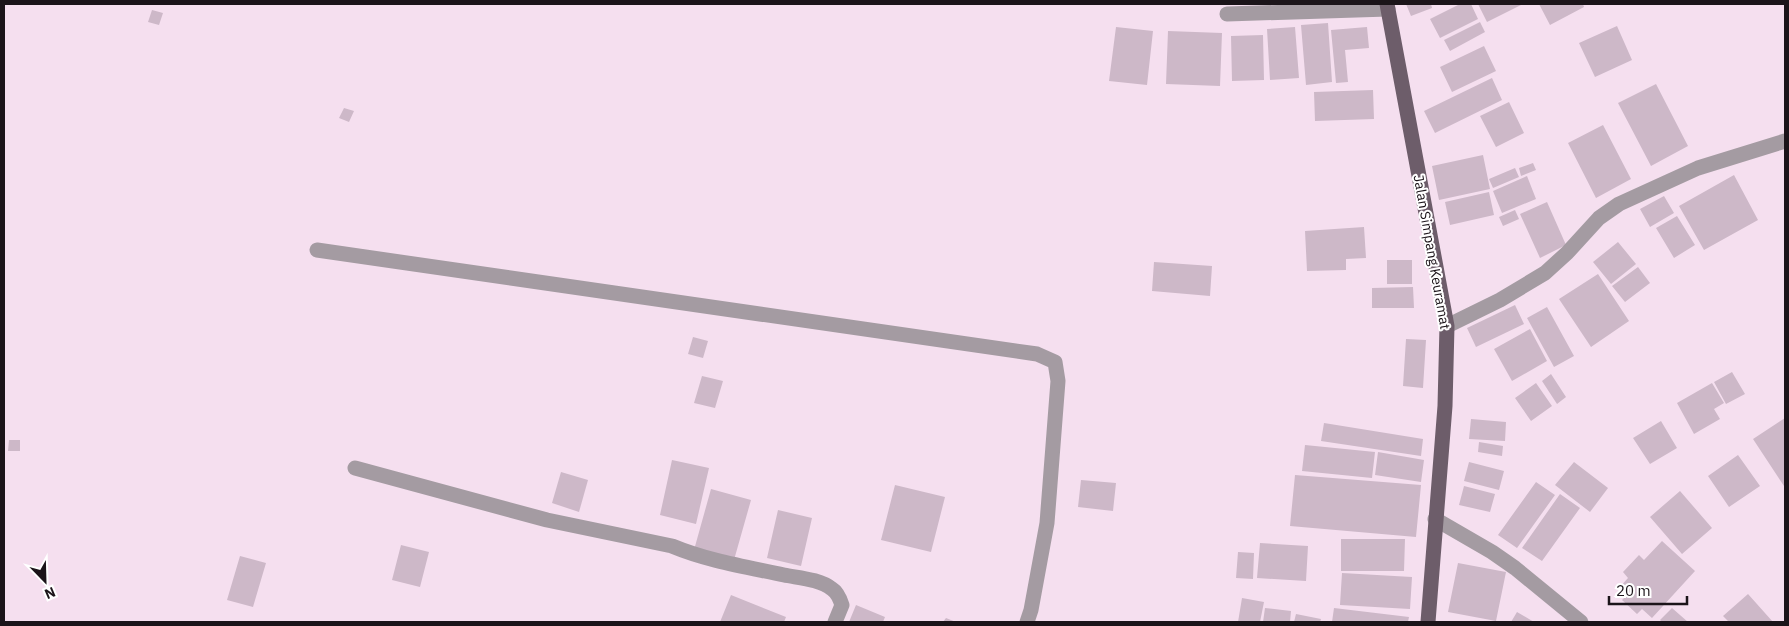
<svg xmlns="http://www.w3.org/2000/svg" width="1789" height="626" font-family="'IBM Plex Sans',sans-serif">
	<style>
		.building { fill: #cdb8c8 }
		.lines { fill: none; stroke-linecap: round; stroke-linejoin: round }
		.minor { stroke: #a49ba2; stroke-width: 15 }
		.major { stroke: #6d5d6a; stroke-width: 15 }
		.labels { text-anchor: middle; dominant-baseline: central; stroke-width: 4; stroke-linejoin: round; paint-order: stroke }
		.street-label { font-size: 14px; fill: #1b1419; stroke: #fff }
	</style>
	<rect width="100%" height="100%" fill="#f5dfef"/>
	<path class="building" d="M1406,4H1431L1432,8L1411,16Z
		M1460,4H1471L1478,19L1440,38L1430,19Z
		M1478,4H1523L1487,22Z
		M1539,4H1583L1584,7L1550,25Z
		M152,10L163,13L159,25L148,22Z
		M1480,22L1485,32L1450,51L1444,40Z
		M1328,23L1332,82L1306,85L1301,25Z
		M1617,26L1632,60L1595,77L1579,43Z
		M1116,27L1153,31L1147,85L1109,81Z
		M1295,27L1299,78L1270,80L1267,29Z
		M1367,27L1369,48L1345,50L1348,82L1336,83L1331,30Z
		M1168,31L1222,33L1220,86L1166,84Z
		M1263,35L1264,80L1232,81L1231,36Z
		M1484,46L1496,71L1452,92L1440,67Z
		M1492,78L1502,100L1435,133L1424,111Z
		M1656,84L1688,146L1651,166L1618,103Z
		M1373,90L1374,119L1315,121L1314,92Z
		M1509,102L1524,133L1496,147L1480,116Z
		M344,108L354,111L349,122L339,118Z
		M1603,125L1631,179L1596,198L1568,143Z
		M1483,155L1490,189L1439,200L1432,166Z
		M1533,163L1536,170L1521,176L1519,168Z
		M1515,168L1519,177L1493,188L1489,179Z
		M1734,175L1758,220L1704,250L1679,206Z
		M1527,176L1536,199L1502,213L1493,191Z
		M1489,192L1494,215L1450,225L1445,202Z
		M1664,196L1674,213L1650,227L1640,209Z
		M1547,202L1566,245L1540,258L1520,214Z
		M1515,210L1519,219L1503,226L1499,217Z
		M1677,216L1695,245L1674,258L1656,228Z
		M1364,227L1366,258L1346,259V270L1307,271L1305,231Z
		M1618,242L1636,264L1611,284L1593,262Z
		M1387,260H1412V284H1387Z
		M1154,262L1212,266L1210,296L1152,291Z
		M1638,267L1650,283L1625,302L1612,286Z
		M1598,274L1629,321L1591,347L1559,299Z
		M1413,287L1414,308H1372V288Z
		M1515,305L1524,324L1476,347L1467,328Z
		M1547,307L1574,356L1554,367L1527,318Z
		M1530,329L1547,361L1512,381L1494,349Z
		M693,337L708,341L703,358L688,354Z
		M1406,339L1426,340L1423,388L1403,386Z
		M1732,372L1745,394L1726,404L1714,382Z
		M1551,374L1566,397L1557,404L1542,381Z
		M702,376L723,381L715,408L694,403Z
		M1536,383L1552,406L1531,421L1515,398Z
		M1712,383L1724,403L1714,409L1720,419L1694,434L1677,403Z
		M1785,418V485L1784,486L1753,439Z
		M1471,419L1506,422L1505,441L1469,439Z
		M1661,421L1677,448L1650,464L1633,438Z
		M1324,423L1423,439L1421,456L1321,441Z
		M9,440H20V451H8Z
		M1479,442L1503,446L1502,456L1478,452Z
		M1305,445L1375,452L1372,478L1302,471Z
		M1378,452L1424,460L1421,482L1375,475Z
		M1738,455L1760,486L1729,507L1708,476Z
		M672,460L709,468L696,524L660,515Z
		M1469,462L1504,471L1499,490L1464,481Z
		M1574,462L1608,488L1590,512L1555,485Z
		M561,472L588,480L579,512L552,503Z
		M1295,475L1421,485L1416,537L1290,526Z
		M1081,480L1116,483L1113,511L1078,507Z
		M1536,482L1555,495L1517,548L1498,535Z
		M895,485L945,497L931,552L881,540Z
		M1464,486L1495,494L1490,512L1459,505Z
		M711,489L751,500L734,560L694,550Z
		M1680,491L1712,528L1682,554L1650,517Z
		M1560,494L1580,508L1542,561L1522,548Z
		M778,510L812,518L801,566L767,558Z
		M1341,539H1405L1404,571H1341Z
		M1662,541L1695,571L1652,618L1642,609L1637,614L1622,600L1627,595L1619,588L1628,578L1623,572L1639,555L1644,560Z
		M1260,543L1308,546L1306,581L1257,578Z
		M401,545L429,552L420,587L392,580Z
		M1238,552L1254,553L1253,579L1236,578Z
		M240,556L266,563L253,607L227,600Z
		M1458,563L1506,572L1496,621L1448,612Z
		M1342,573L1412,577L1410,609L1340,605Z
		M1748,594L1773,622H1729L1723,616Z
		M731,595L786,617L784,622H720Z
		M1242,598L1264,602L1260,622H1238Z
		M856,605L885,617L883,622H849Z
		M1265,608L1291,611L1290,622H1263Z
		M1334,608L1409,617L1408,622H1332Z
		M1672,608L1688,622H1662L1660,620Z
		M1517,612L1534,622H1511Z
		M1296,614L1321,619L1320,622H1294Z
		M946,618L956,622H943Z"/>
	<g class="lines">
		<path class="minor" d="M1227,14L1388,9
			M317,250L1037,354L1055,362L1058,381L1047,523L1031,610L1027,622
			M1447,326L1500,300L1545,273L1567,253L1599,218L1619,204L1698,168L1785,141
			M355,468L547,520L672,546C708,561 747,567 784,575C799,578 820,579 832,589C837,592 840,599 842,605L835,622
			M1435,519L1492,552L1515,568L1581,622"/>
		<path class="major" d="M1387,4L1447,326L1445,406L1428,622"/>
	</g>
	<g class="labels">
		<g class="street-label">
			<text transform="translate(1432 252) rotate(80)">Jalan Simpang Keuramat</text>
		</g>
	</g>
	<rect width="1789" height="626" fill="none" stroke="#1b1419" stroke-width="10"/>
	<g transform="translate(45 581) rotate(157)" stroke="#ffffff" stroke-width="4" paint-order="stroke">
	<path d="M0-4L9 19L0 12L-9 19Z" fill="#1b1419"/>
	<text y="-8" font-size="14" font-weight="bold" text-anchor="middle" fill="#1b1419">N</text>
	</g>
	<path d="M1609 596v8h78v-8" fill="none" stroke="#1b1419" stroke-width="2.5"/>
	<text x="1616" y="596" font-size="15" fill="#1b1419" stroke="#ffffff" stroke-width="4" paint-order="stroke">20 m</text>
</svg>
